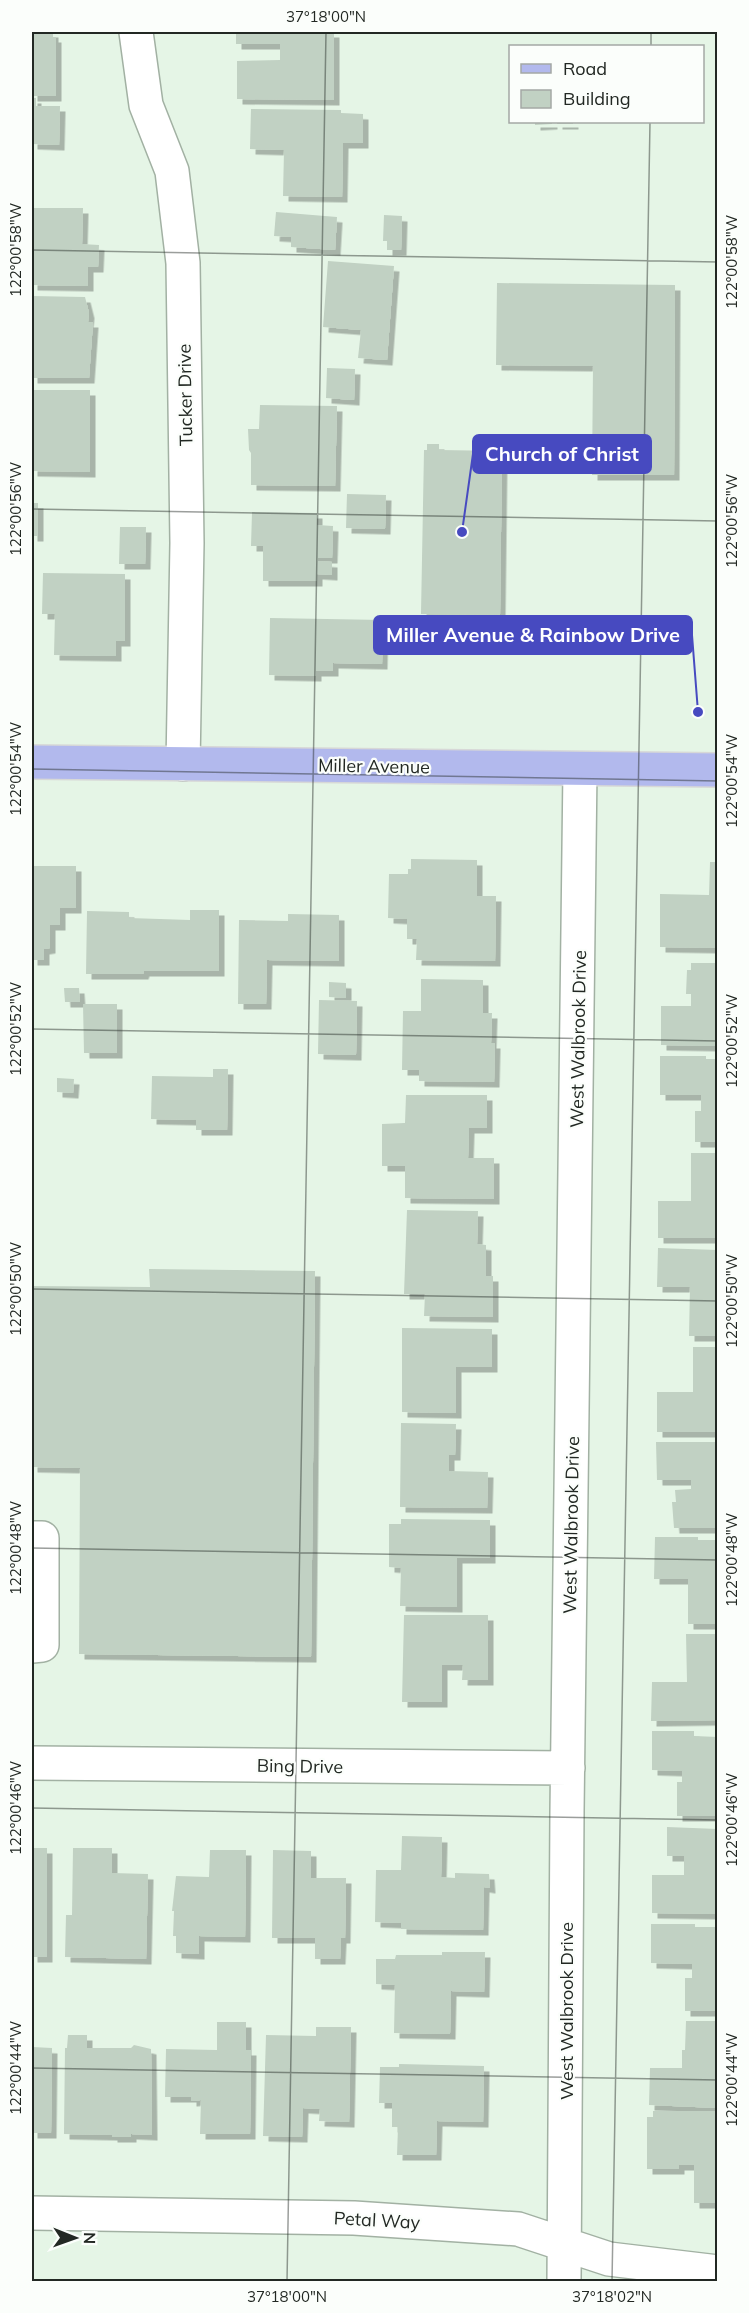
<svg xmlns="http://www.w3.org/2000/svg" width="749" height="2313" font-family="Mulish,sans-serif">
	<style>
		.building { fill: #c1d1c3; filter: url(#shadow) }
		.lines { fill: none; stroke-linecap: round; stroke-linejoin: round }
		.minor-casing { stroke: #a2b1a3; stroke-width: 36 }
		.major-casing { stroke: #d7d8d7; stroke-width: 36 }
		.minor { stroke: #fff; stroke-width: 33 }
		.major { stroke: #b2b9ed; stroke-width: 33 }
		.ticks { fill: none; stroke: #222823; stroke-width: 1.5; stroke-opacity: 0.45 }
		.labels { text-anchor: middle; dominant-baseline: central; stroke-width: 4.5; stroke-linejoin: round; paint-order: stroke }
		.street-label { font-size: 18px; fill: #222823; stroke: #fbfefb }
		.leader { fill: none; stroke: #474ac0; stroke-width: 2 }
		.callout-dot { fill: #474ac0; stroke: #fbfefb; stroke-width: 2 }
		.callout { fill: #474ac0; stroke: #474ac0; stroke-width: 2 }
		.callout-label { font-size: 20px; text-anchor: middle; font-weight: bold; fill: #fff }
		.neatline { fill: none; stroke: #222823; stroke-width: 2 }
		.ticks-label { font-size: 15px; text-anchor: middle; fill: #222823 }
	</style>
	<defs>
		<filter id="shadow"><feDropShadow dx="5.5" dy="5.5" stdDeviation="0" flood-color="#0004"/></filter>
	</defs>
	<rect width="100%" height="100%" fill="#e5f5e6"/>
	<path class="building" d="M32,32H53V37H56V96H32Z
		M236,32H334V100L237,99V61L280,60V44H236Z
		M32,98H36V106H60L59,145L32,144Z
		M251,109L341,110V113L363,114V143H343L342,197L283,196L284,150L250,149Z
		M535,122H552V124L535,125Z
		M557,122H573V124H557Z
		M32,208H83L82,244L99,245L98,267H88V286L32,285Z
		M276,212L337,217L335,250L291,247V237L274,236Z
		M384,215L402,216L401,250H387V241H383Z
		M328,261L394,266L387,360L358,358L361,330L323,327Z
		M497,283L675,285L674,475H592L593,366L496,365Z
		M32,296L85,297L89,313L88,322H93L89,378H32Z
		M327,368L355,369L354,400L326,398Z
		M32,390H90V472L32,471Z
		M260,405L337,406L335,486L251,485V453L249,450L248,429H259Z
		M427,444H439V450L502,451L500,615L421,614L424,450H427Z
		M347,494L386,495L385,529L346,528Z
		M32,503H38V536H32Z
		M252,512L317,513V525L333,526L332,558H318V561L332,562V575L317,574V581H263V546H251Z
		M120,527H146L145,564H119Z
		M43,573L125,574V641H116V656L54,655L55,614H42Z
		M270,618L383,620L382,664L333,663V671H316V676L269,675Z
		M411,859L477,860V896H496L495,961L416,960L417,939H407V919L388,918L389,874H408V869H411Z
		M710,862H718V948L660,947V894L709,895Z
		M32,866H76V908H60V925H50V948L44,949V960H32Z
		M190,910H219V971H144L143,974H86L87,911L129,912V918L190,920Z
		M288,914L339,915V961L267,960L266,1004H238L239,920L288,921Z
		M691,963H718V1046L661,1045V1006H691V994H686L687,970H691Z
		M421,979L483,980V1013H492L491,1043H495L494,1082L419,1081V1070H402L403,1011H421Z
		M329,982L346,983V998L329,997Z
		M64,988H79L80,1002H65Z
		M319,1000L357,1001L356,1055L318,1054Z
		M83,1004H117V1053H84Z
		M660,1056H706V1059H718V1142H695V1111H701V1095H660Z
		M213,1069H228L227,1130H196V1120L151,1119L152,1076L213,1077Z
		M57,1078L74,1079L73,1093L57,1092Z
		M406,1095H487V1128H469L468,1158H494V1199L405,1198V1166H382V1124L405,1123Z
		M691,1153H718V1238H658V1201H691Z
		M407,1210L478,1211L477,1244L486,1245V1276H493V1317L424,1316L425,1294H404Z
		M658,1248L718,1250V1336H689L690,1287H657Z
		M149,1269L315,1271L311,1657L79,1654L80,1468L32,1467V1286L150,1287Z
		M402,1328L492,1329V1367H456V1413L402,1412Z
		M693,1347H718V1432H657V1392H693Z
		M401,1423L456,1424L455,1455H449V1471L488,1472L487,1508L400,1507Z
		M656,1442H718V1528H674L672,1502H676L675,1490L691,1489V1480H657Z
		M401,1519L490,1520V1558H457V1607L400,1606L401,1568L389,1567V1524H401Z
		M655,1537H698V1540H718V1624H688V1579H654Z
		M404,1615H488V1680H462L463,1665H442V1702H402Z
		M686,1634H718V1720L651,1721L652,1682H687Z
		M652,1731H694V1736L718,1737V1816H677V1782H682V1771L652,1770Z
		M667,1827L718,1829V1914L652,1913V1875H684V1856H667Z
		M402,1836L442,1837L441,1877L455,1878V1873L489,1874L490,1888L484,1887L483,1930L401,1929V1923L375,1922L376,1870H401Z
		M32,1848H47V1957H32Z
		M73,1848H112V1873L148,1874L146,1959L65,1957L66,1915H72Z
		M210,1850H246L245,1937L199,1936V1954L176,1953V1936H173L174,1911H172L176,1876L209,1877Z
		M273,1850L311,1851V1878H346L345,1938H341L340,1959H315V1938H272Z
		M651,1924H695V1927H718V2011H685V1978H692V1964L651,1963Z
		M442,1952H485L484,1992L451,1991L450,2034L394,2033L395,1985L376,1984V1959H395L396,1955H442Z
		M686,2021H718V2108L649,2105L650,2068H682V2050H685Z
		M217,2022H246V2050H251L250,2134H200L201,2100L191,2101V2097H165L166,2049L217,2050Z
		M316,2027H351L349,2122L319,2121L320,2109L303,2108L302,2137L263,2136L266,2035L316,2036Z
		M68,2035H87V2048H131L134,2045L151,2049L152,2135L131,2134V2137H112V2135L64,2134L65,2048H67Z
		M32,2047L52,2048L51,2133H32Z
		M399,2064L484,2066L483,2122L437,2121L436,2155H397L398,2127H392V2103H379L380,2067H399Z
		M653,2111H718V2203H694V2165H679V2169H647V2117H653Z"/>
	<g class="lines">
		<g class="minor-casing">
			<path id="minor" d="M136,32L146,105L172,171L183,263L187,543L183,764
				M32,1538H42V1645L32,1646
				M32,1763L568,1768
				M32,2213L354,2218L518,2229L609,2259L718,2272
				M564,2282L567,1812L580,769"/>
		</g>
		<g class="major-casing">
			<path id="major" d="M32,762L718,770"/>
		</g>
		<use href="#minor" class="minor"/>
		<use href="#major" class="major"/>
	</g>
	<path class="ticks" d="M651,46V32M32,250L718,262M32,509L718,521M32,769L718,781M32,1029L718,1041M32,1289L718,1301M32,1548L718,1560M32,1808L718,1820M32,2068L718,2080M287,2282L326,32M612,2282L650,122"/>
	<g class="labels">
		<g class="street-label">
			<text transform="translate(185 395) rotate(-91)">Tucker Drive</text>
			<text transform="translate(374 766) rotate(1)">Miller Avenue</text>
			<text transform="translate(578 1039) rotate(-89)">West Walbrook Drive</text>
			<text transform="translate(571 1525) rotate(-89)">West Walbrook Drive</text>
			<text transform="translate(300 1766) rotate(1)">Bing Drive</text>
			<text transform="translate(566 2011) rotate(-90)">West Walbrook Drive</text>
			<text transform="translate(377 2220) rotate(3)">Petal Way</text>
		</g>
	</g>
	<path class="leader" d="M462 532L473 454M698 712L692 635"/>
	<g class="callout-dot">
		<circle cx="462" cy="532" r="6"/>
		<circle cx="698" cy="712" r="6"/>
	</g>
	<g class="callout">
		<rect x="473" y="435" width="178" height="38" rx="6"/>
		<rect x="374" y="616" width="318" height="38" rx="6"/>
	</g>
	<g class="callout-label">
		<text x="562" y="461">Church of Christ</text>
		<text x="533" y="642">Miller Avenue &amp; Rainbow Drive</text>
	</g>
	<rect width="749" height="2313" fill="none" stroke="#fbfefb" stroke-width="66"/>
	<rect x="509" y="45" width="195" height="78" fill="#fbfefb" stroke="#a4a8a5" stroke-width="1.5"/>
	<rect x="521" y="64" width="30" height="9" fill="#b2b9ed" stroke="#a4a8a5" stroke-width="1.5"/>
	<text x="563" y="75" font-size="18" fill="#222823">Road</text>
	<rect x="521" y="90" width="30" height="18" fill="#c1d1c3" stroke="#a4a8a5" stroke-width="1.5"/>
	<text x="563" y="105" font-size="18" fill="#222823">Building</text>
	<g transform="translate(75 2238) rotate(91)" stroke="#fbfefb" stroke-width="4.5" paint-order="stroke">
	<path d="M0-4.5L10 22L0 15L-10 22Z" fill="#222823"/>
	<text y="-9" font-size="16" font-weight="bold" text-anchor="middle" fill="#222823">N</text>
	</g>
	<rect x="33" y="33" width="683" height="2247" class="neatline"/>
	<g class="ticks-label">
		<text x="326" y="22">37°18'00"N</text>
		<text transform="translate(16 250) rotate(-90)" y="5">122°00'58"W</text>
		<text transform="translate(732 262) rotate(-90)" y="5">122°00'58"W</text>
		<text transform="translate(16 509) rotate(-90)" y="5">122°00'56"W</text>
		<text transform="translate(732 521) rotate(-90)" y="5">122°00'56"W</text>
		<text transform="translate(16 769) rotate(-90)" y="5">122°00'54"W</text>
		<text transform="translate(732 781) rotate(-90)" y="5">122°00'54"W</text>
		<text transform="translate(16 1029) rotate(-90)" y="5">122°00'52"W</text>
		<text transform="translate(732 1041) rotate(-90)" y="5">122°00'52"W</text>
		<text transform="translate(16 1289) rotate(-90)" y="5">122°00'50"W</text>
		<text transform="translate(732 1301) rotate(-90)" y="5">122°00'50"W</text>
		<text transform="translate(16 1548) rotate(-90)" y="5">122°00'48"W</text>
		<text transform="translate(732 1560) rotate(-90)" y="5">122°00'48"W</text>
		<text transform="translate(16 1808) rotate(-90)" y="5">122°00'46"W</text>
		<text transform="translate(732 1820) rotate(-90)" y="5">122°00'46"W</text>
		<text transform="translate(16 2068) rotate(-90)" y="5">122°00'44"W</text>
		<text transform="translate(732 2080) rotate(-90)" y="5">122°00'44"W</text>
		<text x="287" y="2302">37°18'00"N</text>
		<text x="612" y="2302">37°18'02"N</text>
	</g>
</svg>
